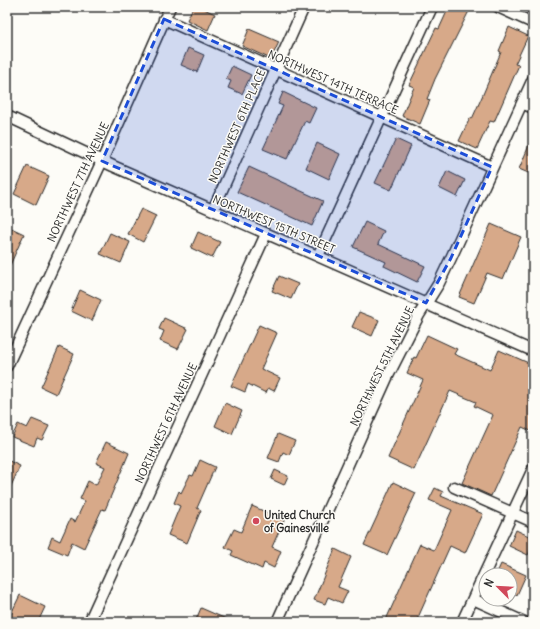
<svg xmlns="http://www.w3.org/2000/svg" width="540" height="629" font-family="Delius,sans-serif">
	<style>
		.building { fill: #d7a989; stroke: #2b2b2b }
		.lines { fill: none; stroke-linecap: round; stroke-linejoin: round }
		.street-casing { stroke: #2b2b2b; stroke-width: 13 }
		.street { stroke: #fdfcf7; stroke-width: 10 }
		.marked { fill: #1d4ed8; fill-opacity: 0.2; stroke: #1d4ed8; stroke-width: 3; stroke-dasharray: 8 5; stroke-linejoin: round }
		.poi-dot { fill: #d1495b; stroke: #fdfcf7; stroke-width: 1.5 }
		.labels { text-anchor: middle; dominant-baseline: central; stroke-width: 3; stroke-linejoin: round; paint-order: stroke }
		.street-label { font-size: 11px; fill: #2b2b2b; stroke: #fdfcf7 }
		.poi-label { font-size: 11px; font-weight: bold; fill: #2b2b2b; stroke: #fdfcf7; text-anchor: start }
	</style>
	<rect width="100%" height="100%" fill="#fdfcf7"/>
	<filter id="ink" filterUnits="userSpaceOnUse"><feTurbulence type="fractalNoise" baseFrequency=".025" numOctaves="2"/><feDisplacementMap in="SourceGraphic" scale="8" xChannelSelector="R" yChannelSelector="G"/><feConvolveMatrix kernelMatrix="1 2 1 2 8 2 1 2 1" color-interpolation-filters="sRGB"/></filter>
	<g filter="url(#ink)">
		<path class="building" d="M193,7H200L215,14L208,30L187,20Z
			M449,7H460L469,11L435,79L427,99L430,100L420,124L402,116L414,87L409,85L436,28L439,29Z
			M509,27L528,36L515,64L519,65L494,122L490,121L477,149L459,141L470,118L472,119L481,99L501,52L499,51Z
			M249,29L279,42L271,59L242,46Z
			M188,48L204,55L197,72L181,65Z
			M232,66L251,75L242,94L228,88L231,81L226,79Z
			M283,92L316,108L309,123L305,121L287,159L263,149L283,106L278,104Z
			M533,136V175L519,169Z
			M396,139L411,146L391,190L375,183Z
			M317,143L340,154L329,179L306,168Z
			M27,166L49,176L36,205L14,194Z
			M249,167L323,201L312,226L237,192Z
			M447,171L465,180L457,197L439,188Z
			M141,209L156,216L143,242L128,234Z
			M365,222L384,231L378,244L425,266L417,282L384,266L386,262L353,247Z
			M491,224L521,237L503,279L487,273L474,303L459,297Z
			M7,226L24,234L7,272Z
			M198,232L220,242L212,258L191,248Z
			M110,233L130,242L121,263L100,254Z
			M279,276L298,284L291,299L272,291Z
			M80,290L101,300L92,321L71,311Z
			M359,312L379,320L372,336L352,327Z
			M164,318L188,329L178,349L160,341L164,331L159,329Z
			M259,325L277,333L261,369L280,378L274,391L268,388L266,393L248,384L245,392L231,386Z
			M427,335L457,349L454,354L490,370L499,350L533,365V432L522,427L491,496L462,483L493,415L474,406L476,402L450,391L414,470L388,458L423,380L407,373L414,357L416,358Z
			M59,347L74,354L56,394L41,387Z
			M225,403L242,411L232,434L215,426Z
			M32,419L49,426L42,440L37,438L34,446L12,437L18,424L27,428Z
			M278,434L295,441L289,455L283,452L279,462L268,458Z
			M106,442L129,453L105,510L102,509L84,548L72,542L67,555L48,547L52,537L60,541L70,519L75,522L85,501L80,499L88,481L96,485L105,467L96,463Z
			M7,460L20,466L7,495Z
			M200,460L215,467L197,508L201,510L187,543L168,535L180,506L174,503L179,491L181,493L190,475L193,476Z
			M275,470L288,476L284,485L271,479Z
			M393,482L416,493L387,555L364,545Z
			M435,488L443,492L441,496L483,514L465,553L450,546L416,622H385L420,544L434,550L452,510L429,500Z
			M252,506L284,520L272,547L281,551L274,568L264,563L262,569L231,555L233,551L225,547L234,529L241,532Z
			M516,530L533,538V544L528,555L509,546Z
			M335,549L351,557L338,587L348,591L342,603L328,597L325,604L314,600Z
			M501,564L526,575L517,595L510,592V575H496Z
			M20,595L45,607L38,622H7Z
			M201,608L233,622H195Z"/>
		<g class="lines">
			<g class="street-casing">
				<path id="street" d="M498,7L533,23
					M164,19L492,167
					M522,103L533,108
					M7,116L113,166L533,351
					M213,210L304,7
					M318,256L432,7
					M7,366L102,161L170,7
					M454,487L533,522
					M473,599L524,622
					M89,622L266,234
					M277,622L387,378L419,315L439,283L451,258L533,79
					M462,622L533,469"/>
			</g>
			<use href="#street" class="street"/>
		</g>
	</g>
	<path class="marked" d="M164,19L492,167L451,258L426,303L102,161Z"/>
	<circle class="poi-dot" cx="256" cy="521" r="4"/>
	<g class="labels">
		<g class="street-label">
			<text transform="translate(333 82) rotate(24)">NORTHWEST 14TH TERRACE</text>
			<text transform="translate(237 126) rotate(-66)">NORTHWEST 6TH PLACE</text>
			<text transform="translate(78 182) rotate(-65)">NORTHWEST 7TH AVENUE</text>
			<text transform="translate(274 224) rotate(23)">NORTHWEST 15TH STREET</text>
			<text transform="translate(382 366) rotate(-64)">NORTHWEST 5TH AVENUE</text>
			<text transform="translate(166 423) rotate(-65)">NORTHWEST 6TH AVENUE</text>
		</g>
		<g class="poi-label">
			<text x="264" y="515">United Church<tspan x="264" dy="13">of Gainesville</tspan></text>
		</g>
	</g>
	<rect width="540" height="629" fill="none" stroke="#fdfcf7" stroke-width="24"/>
	<rect x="12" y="12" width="516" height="605" fill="none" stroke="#2b2b2b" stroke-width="1.5" filter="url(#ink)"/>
	<g transform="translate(498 587) rotate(294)"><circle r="19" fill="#fdfcf7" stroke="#a9a8a5"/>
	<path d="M0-3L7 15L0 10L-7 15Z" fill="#d1495b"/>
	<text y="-6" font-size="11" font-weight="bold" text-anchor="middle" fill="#2b2b2b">N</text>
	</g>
</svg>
